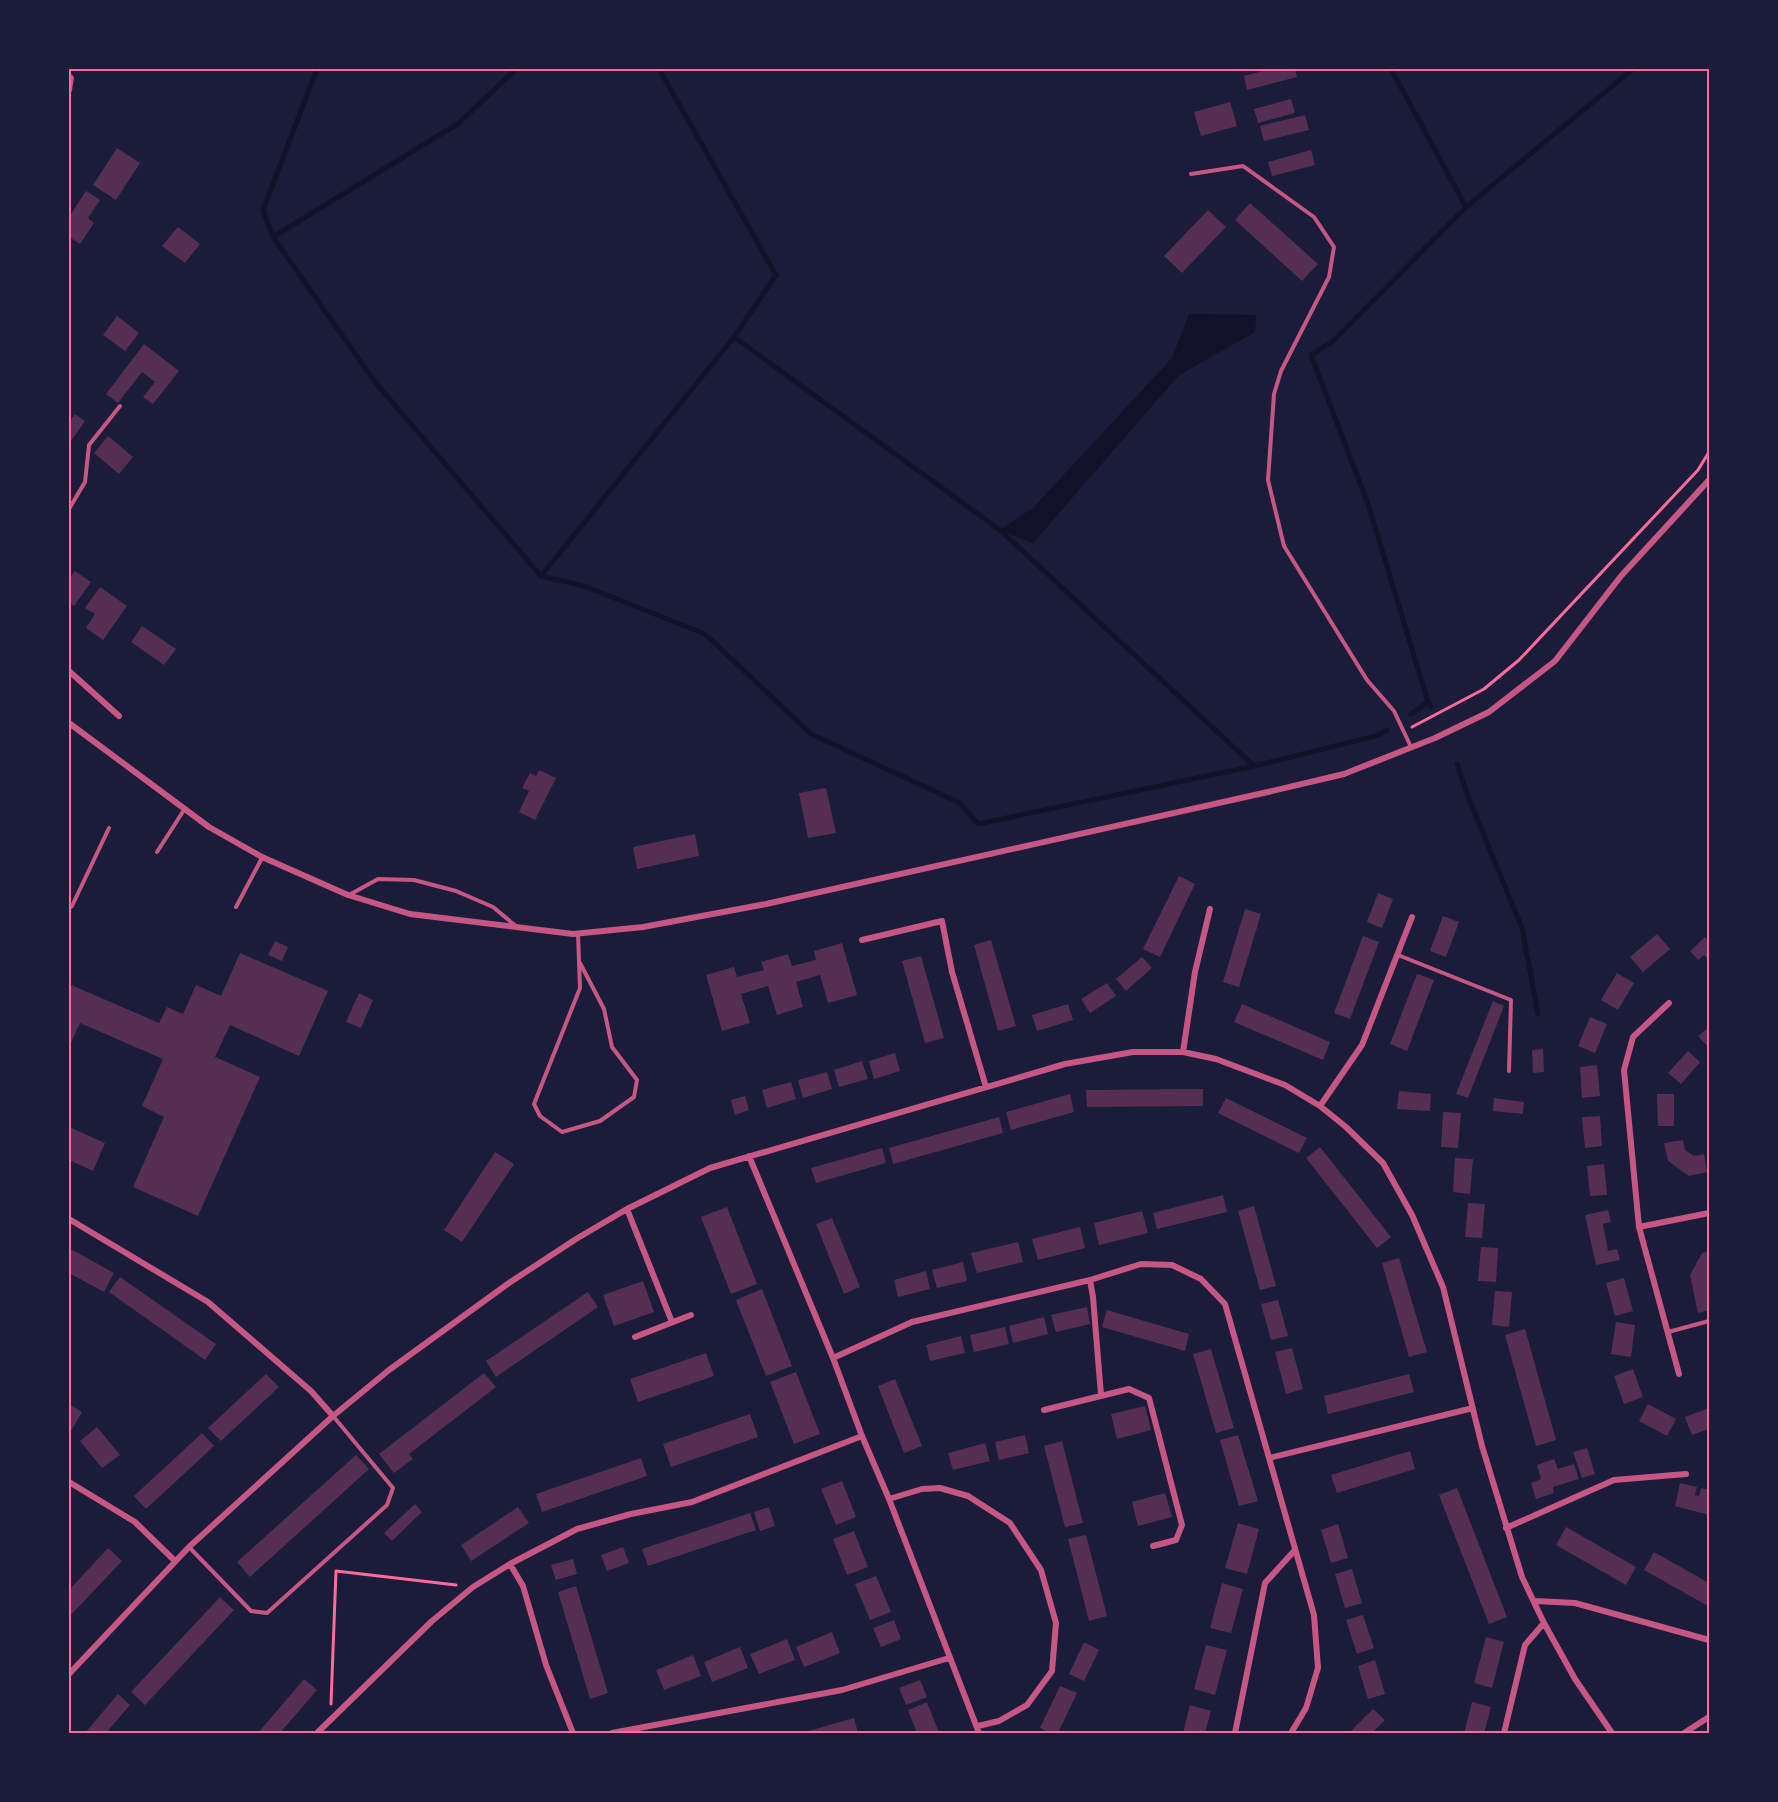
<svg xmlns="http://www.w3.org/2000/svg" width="1778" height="1802" font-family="'Space Grotesk',sans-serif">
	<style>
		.water { fill: #12122b }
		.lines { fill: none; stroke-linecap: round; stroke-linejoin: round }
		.stream { stroke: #12122b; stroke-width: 5 }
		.building { fill: #542f53 }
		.path { stroke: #ff6b9d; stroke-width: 3 }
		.service { stroke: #c65784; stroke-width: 4 }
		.minor { stroke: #c65784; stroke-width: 6 }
		.neatline { fill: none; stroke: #ff6b9d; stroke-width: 2 }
	</style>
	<rect width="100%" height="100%" fill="#1b1b3a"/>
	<path class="water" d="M1189,314L1256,315L1255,332L1179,375L1033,543L1000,530L1033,508L1172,358Z"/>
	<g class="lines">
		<path class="stream" d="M317,69L263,210L273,237L375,382L541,576
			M659,69L776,275L734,337L1000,530L1254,766
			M1391,69L1466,207L1332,342L1311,355L1368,504L1428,702
			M1466,207L1633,69
			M273,237L459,123L516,69
			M541,576L584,586L705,634L811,734L960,803L978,824L1254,766L1379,735L1387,730
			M541,576L734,337
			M1411,714L1428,702L1431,707
			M1457,764L1467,794L1522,928L1538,1014"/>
	</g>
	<path class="building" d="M1270,69H1295L1297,77L1247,90L1244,76Z
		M1291,99L1295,113L1258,123L1254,109Z
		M1230,102L1237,126L1201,136L1194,112Z
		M1305,115L1309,130L1264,141L1260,126Z
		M117,148L140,163L116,200L93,185Z
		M1311,150L1315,165L1272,176L1268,162Z
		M86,191L100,200L88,218L94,223L80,244L69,237V217Z
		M1250,203L1318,264L1302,281L1235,220Z
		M1208,210L1226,227L1182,273L1164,256Z
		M178,227L200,244L185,263L162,246Z
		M117,316L139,333L125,351L103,335Z
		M144,344L179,371L153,404L143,397L155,382L142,372L118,403L106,394Z
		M75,414L85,421L69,444V423Z
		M108,436L133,457L119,474L94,453Z
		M75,571L91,582L74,606L69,603V579Z
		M100,587L127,606L103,640L86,628L95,614L85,608Z
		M142,626L176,649L164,665L131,642Z
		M539,770L556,778L535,820L519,812L529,791L522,788L530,773L536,776Z
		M826,788L836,833L808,838L799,793Z
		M695,834L699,856L637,869L633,847Z
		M1179,876L1195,884L1160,957L1143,949Z
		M1378,893L1393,899L1382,928L1367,922Z
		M1245,909L1261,914L1239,987L1223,982Z
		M1443,916L1459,922L1446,957L1430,951Z
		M1657,934L1670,949L1643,972L1630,957Z
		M1363,936L1379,942L1350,1019L1334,1013Z
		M1705,937L1709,942V960L1704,955L1698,960L1690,951Z
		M991,940L1016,1026L998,1031L974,945Z
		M275,941L288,947L282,961L268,955Z
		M842,943L857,995L828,1003L820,975L796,982L803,1007L777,1015L768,986L741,994L750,1023L722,1031L706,975L734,967L737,977L764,970L761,962L788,954L792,966L816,960L814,951Z
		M240,953L328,991L299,1056L230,1025L215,1057L260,1077L198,1216L133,1187L164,1117L142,1106L163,1059L80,1023L69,1047V984L159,1023L167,1007L183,1014L196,985L221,996Z
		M921,956L944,1038L925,1043L902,961Z
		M1142,957L1152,968L1126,991L1116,979Z
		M1617,973L1634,983L1618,1010L1601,1000Z
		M1417,974L1434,980L1407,1051L1390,1044Z
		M1107,983L1116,996L1090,1013L1081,999Z
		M359,993L373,1000L361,1028L346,1022Z
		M1493,1001L1504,1006L1468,1098L1456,1094Z
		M1068,1004L1073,1020L1037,1031L1032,1015Z
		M1242,1004L1330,1042L1323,1060L1234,1022Z
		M1590,1017L1607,1024L1595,1053L1578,1046Z
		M1709,1027V1048L1698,1036Z
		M1543,1049L1544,1072L1533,1073L1532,1050Z
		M1688,1051L1700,1062L1681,1084L1668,1073Z
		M895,1053L900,1071L874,1079L869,1061Z
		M862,1061L868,1079L839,1087L834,1070Z
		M1597,1065L1600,1096L1582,1098L1580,1067Z
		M827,1072L832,1089L803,1098L798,1080Z
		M791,1082L796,1099L767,1108L762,1090Z
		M1203,1089V1106L1087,1107L1086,1090Z
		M1399,1091L1431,1094L1430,1111L1397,1109Z
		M1070,1094L1074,1112L1011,1130L1006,1112Z
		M1657,1094H1674V1126H1658Z
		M745,1096L749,1110L735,1115L731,1100Z
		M1226,1098L1307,1138L1299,1153L1218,1113Z
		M1494,1098L1524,1102L1523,1114L1493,1111Z
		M1443,1112L1461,1113L1458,1148L1441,1147Z
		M1600,1116L1602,1146L1585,1148L1582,1117Z
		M999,1117L1003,1133L893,1164L889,1148Z
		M69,1127L105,1143L93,1171L69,1160Z
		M1683,1140L1685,1150L1694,1156L1704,1154L1707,1172L1689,1176L1668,1161L1664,1143Z
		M1320,1147L1391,1237L1377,1248L1306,1158Z
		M882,1148L886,1163L816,1183L811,1168Z
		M495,1152L514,1164L462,1242L444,1230Z
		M1455,1158L1473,1159L1470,1194L1453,1192Z
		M1604,1164L1607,1195L1590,1196L1587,1166Z
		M1223,1195L1227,1212L1157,1229L1153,1213Z
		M1468,1203L1485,1204L1482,1238L1465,1237Z
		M1254,1206L1276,1286L1260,1290L1238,1211Z
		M727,1207L757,1284L731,1294L701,1217Z
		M1608,1210L1611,1222L1603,1224L1608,1251L1617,1249L1620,1260L1596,1265L1585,1215Z
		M1142,1211L1148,1233L1099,1245L1094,1223Z
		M832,1218L860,1287L844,1294L816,1224Z
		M1080,1227L1085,1248L1038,1260L1032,1239Z
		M1018,1242L1023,1262L977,1273L971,1253Z
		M1481,1247L1498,1248L1496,1282L1478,1281Z
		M69,1248L114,1273L104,1292L69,1273Z
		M1709,1251V1310L1698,1313L1690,1275L1702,1253Z
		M1399,1258L1427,1352L1409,1357L1382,1263Z
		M963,1262L967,1281L937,1288L932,1270Z
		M926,1271L930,1289L898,1297L894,1280Z
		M120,1277L216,1344L205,1360L109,1292Z
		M1624,1278L1633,1311L1615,1316L1606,1283Z
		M643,1281L654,1312L614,1326L603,1295Z
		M762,1289L792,1366L766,1376L736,1300Z
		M1495,1291L1512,1292L1509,1327L1492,1325Z
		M588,1292L598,1307L496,1377L486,1361Z
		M1278,1300L1288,1336L1271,1340L1261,1304Z
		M1087,1307L1090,1324L1056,1332L1051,1315Z
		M1107,1310L1189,1334L1185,1351L1102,1327Z
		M1044,1317L1048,1334L1013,1343L1009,1326Z
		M1616,1322L1635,1325L1631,1357L1611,1354Z
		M1005,1327L1009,1344L974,1352L970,1335Z
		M1525,1329L1556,1440L1536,1446L1505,1335Z
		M961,1336L965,1353L930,1361L926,1345Z
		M1292,1348L1303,1389L1286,1394L1275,1352Z
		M1211,1349L1234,1428L1216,1433L1193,1354Z
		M706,1353L714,1376L638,1402L630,1379Z
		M1633,1369L1643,1397L1624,1404L1614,1376Z
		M796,1372L820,1434L794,1444L770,1382Z
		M484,1373L496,1387L409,1454L413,1459L394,1473L379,1454Z
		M266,1374L279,1387L221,1441L208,1428Z
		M1409,1374L1414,1392L1328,1414L1324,1396Z
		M895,1379L922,1446L904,1453L878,1386Z
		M69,1404L82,1412L71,1431L69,1430Z
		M1648,1404L1676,1419L1667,1436L1639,1421Z
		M1145,1406L1151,1430L1117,1439L1111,1414Z
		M1709,1408V1429L1692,1435L1685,1417Z
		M750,1414L758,1437L671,1467L663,1444Z
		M97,1427L120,1455L102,1468L80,1441Z
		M202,1433L214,1446L146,1509L134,1496Z
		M1025,1435L1029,1453L999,1460L995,1442Z
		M1238,1435L1258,1501L1239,1506L1220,1440Z
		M1062,1441L1083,1523L1065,1527L1044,1446Z
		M985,1443L990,1461L953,1470L948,1453Z
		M1587,1448L1595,1474L1582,1478L1573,1452Z
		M1410,1451L1415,1469L1337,1493L1331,1475Z
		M356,1455L369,1469L250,1577L237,1562Z
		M641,1458L647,1476L542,1512L536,1494Z
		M1554,1459L1558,1469L1574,1464L1579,1479L1553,1487L1554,1493L1536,1499L1531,1483L1541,1479L1537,1465Z
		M842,1481L856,1517L836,1525L821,1489Z
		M1680,1483L1697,1487L1695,1495L1699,1496L1701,1488L1709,1490V1515L1675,1506Z
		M1457,1488L1507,1617L1489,1624L1439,1495Z
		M1165,1493L1172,1517L1138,1526L1132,1502Z
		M415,1504L422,1512L392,1541L384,1533Z
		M518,1507L529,1523L471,1561L461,1545Z
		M769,1507L775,1526L760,1531L754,1512Z
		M750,1513L756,1530L648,1566L642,1549Z
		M1238,1523L1259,1529L1247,1574L1225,1568Z
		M1338,1524L1348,1558L1331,1563L1321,1530Z
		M1566,1527L1636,1567L1626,1585L1556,1545Z
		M854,1531L868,1567L847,1575L833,1539Z
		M1086,1535L1107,1616L1089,1621L1068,1539Z
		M623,1547L629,1563L607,1571L601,1555Z
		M108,1548L122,1561L69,1617V1590Z
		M1654,1552L1709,1583L1708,1606L1644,1570Z
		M573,1559L577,1574L556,1580L551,1565Z
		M1352,1569L1362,1603L1345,1608L1335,1574Z
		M876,1576L891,1612L870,1620L855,1584Z
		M1222,1583L1243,1589L1231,1633L1210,1628Z
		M576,1586L608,1693L590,1699L558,1592Z
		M220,1597L234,1610L145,1705L131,1692Z
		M1363,1615L1374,1648L1357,1654L1346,1620Z
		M894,1620L901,1639L881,1647L873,1628Z
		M832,1632L840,1653L804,1667L796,1647Z
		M1486,1637L1504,1642L1492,1688L1474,1683Z
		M787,1639L795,1660L759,1674L750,1654Z
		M1084,1642L1099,1650L1084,1681L1069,1674Z
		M1206,1645L1227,1650L1215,1695L1194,1689Z
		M740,1647L748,1668L712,1682L704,1662Z
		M693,1655L701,1676L664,1690L656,1670Z
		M1375,1660L1385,1694L1368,1699L1358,1666Z
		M304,1679L317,1690L280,1733H258Z
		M920,1680L927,1697L906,1705L899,1688Z
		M1060,1686L1077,1693L1058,1733H1050L1040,1728Z
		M118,1694L130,1705L106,1733H85Z
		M927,1702L939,1733H917L908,1710Z
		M1472,1702L1491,1707L1484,1733H1464Z
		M1190,1705L1211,1711L1205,1733H1183Z
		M1373,1709L1385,1720L1372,1733H1349Z
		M854,1718L858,1733H805V1732Z"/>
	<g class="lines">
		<path class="path" d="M1412,727L1484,689L1519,660L1698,470L1709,452
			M331,1704L336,1571L456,1585"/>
		<path class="service" d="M1191,174L1243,166L1314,217L1334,247L1329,277L1281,371L1274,394L1268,480L1284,546L1367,680L1394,711L1411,747
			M69,509L85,482L89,445L120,406
			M157,852L184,810
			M349,895L378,879L414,880L456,891L493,907L517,927
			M236,907L262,858
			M69,908L72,906L109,828
			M578,934L580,988L534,1104L540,1116L562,1132L600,1121L634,1097L637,1080L612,1047L604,1009L580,963
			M1398,955L1511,1000L1509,1071
			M1668,1332L1709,1321
			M189,1547L251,1611L267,1613L387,1505L393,1488L333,1416"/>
		<path class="minor" d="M69,76L71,78L69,90
			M69,671L119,716
			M69,723L209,827L262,857L348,895L410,914L573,934L643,927L766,904L1268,792L1344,774L1435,738L1489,712L1555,661L1621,576L1709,480
			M862,940L942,921L952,972L986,1087
			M1669,1003L1633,1037L1624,1070L1639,1227L1679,1374
			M1183,1052L1195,972L1210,909
			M1320,1106L1362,1045L1412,917
			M749,1156L833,1358L862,1436L889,1499L979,1733
			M627,1209L672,1322
			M69,1219L208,1302L311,1391L333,1416
			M1639,1227L1709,1213
			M1090,1280L1093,1297L1101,1395
			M635,1337L691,1315
			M833,1358L912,1322L1090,1280L1141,1264L1172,1265L1201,1279L1225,1304L1314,1615L1318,1668L1306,1708L1291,1733
			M1044,1410L1129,1389L1149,1398L1182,1525L1176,1540L1153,1546
			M1269,1458L1473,1408
			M69,1482L135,1522L175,1561
			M889,1499L922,1489L940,1488L968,1496L1010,1523L1041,1570L1056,1623L1052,1671L1027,1705L999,1721L978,1726
			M1506,1528L1614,1480L1686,1474
			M510,1564L523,1586L546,1665L573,1733
			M1535,1601L1575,1603L1709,1640
			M69,1674L189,1547L333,1416L389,1370L509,1283L576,1239L627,1209L710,1168L1065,1064L1133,1052H1183L1216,1059L1285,1085L1320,1106L1346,1127L1383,1163L1412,1215L1443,1287L1482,1446L1522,1577L1544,1623L1575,1679L1612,1733
			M317,1733L432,1621L473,1587L510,1564L577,1529L631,1514L692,1502L862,1436
			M612,1733L842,1690L949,1658
			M1235,1733L1265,1583L1295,1550
			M1504,1733L1525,1645L1544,1623
			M1684,1733L1709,1717"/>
	</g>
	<rect width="1778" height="1802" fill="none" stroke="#1b1b3a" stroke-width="141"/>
	<rect x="70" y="70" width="1638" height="1662" class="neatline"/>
</svg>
